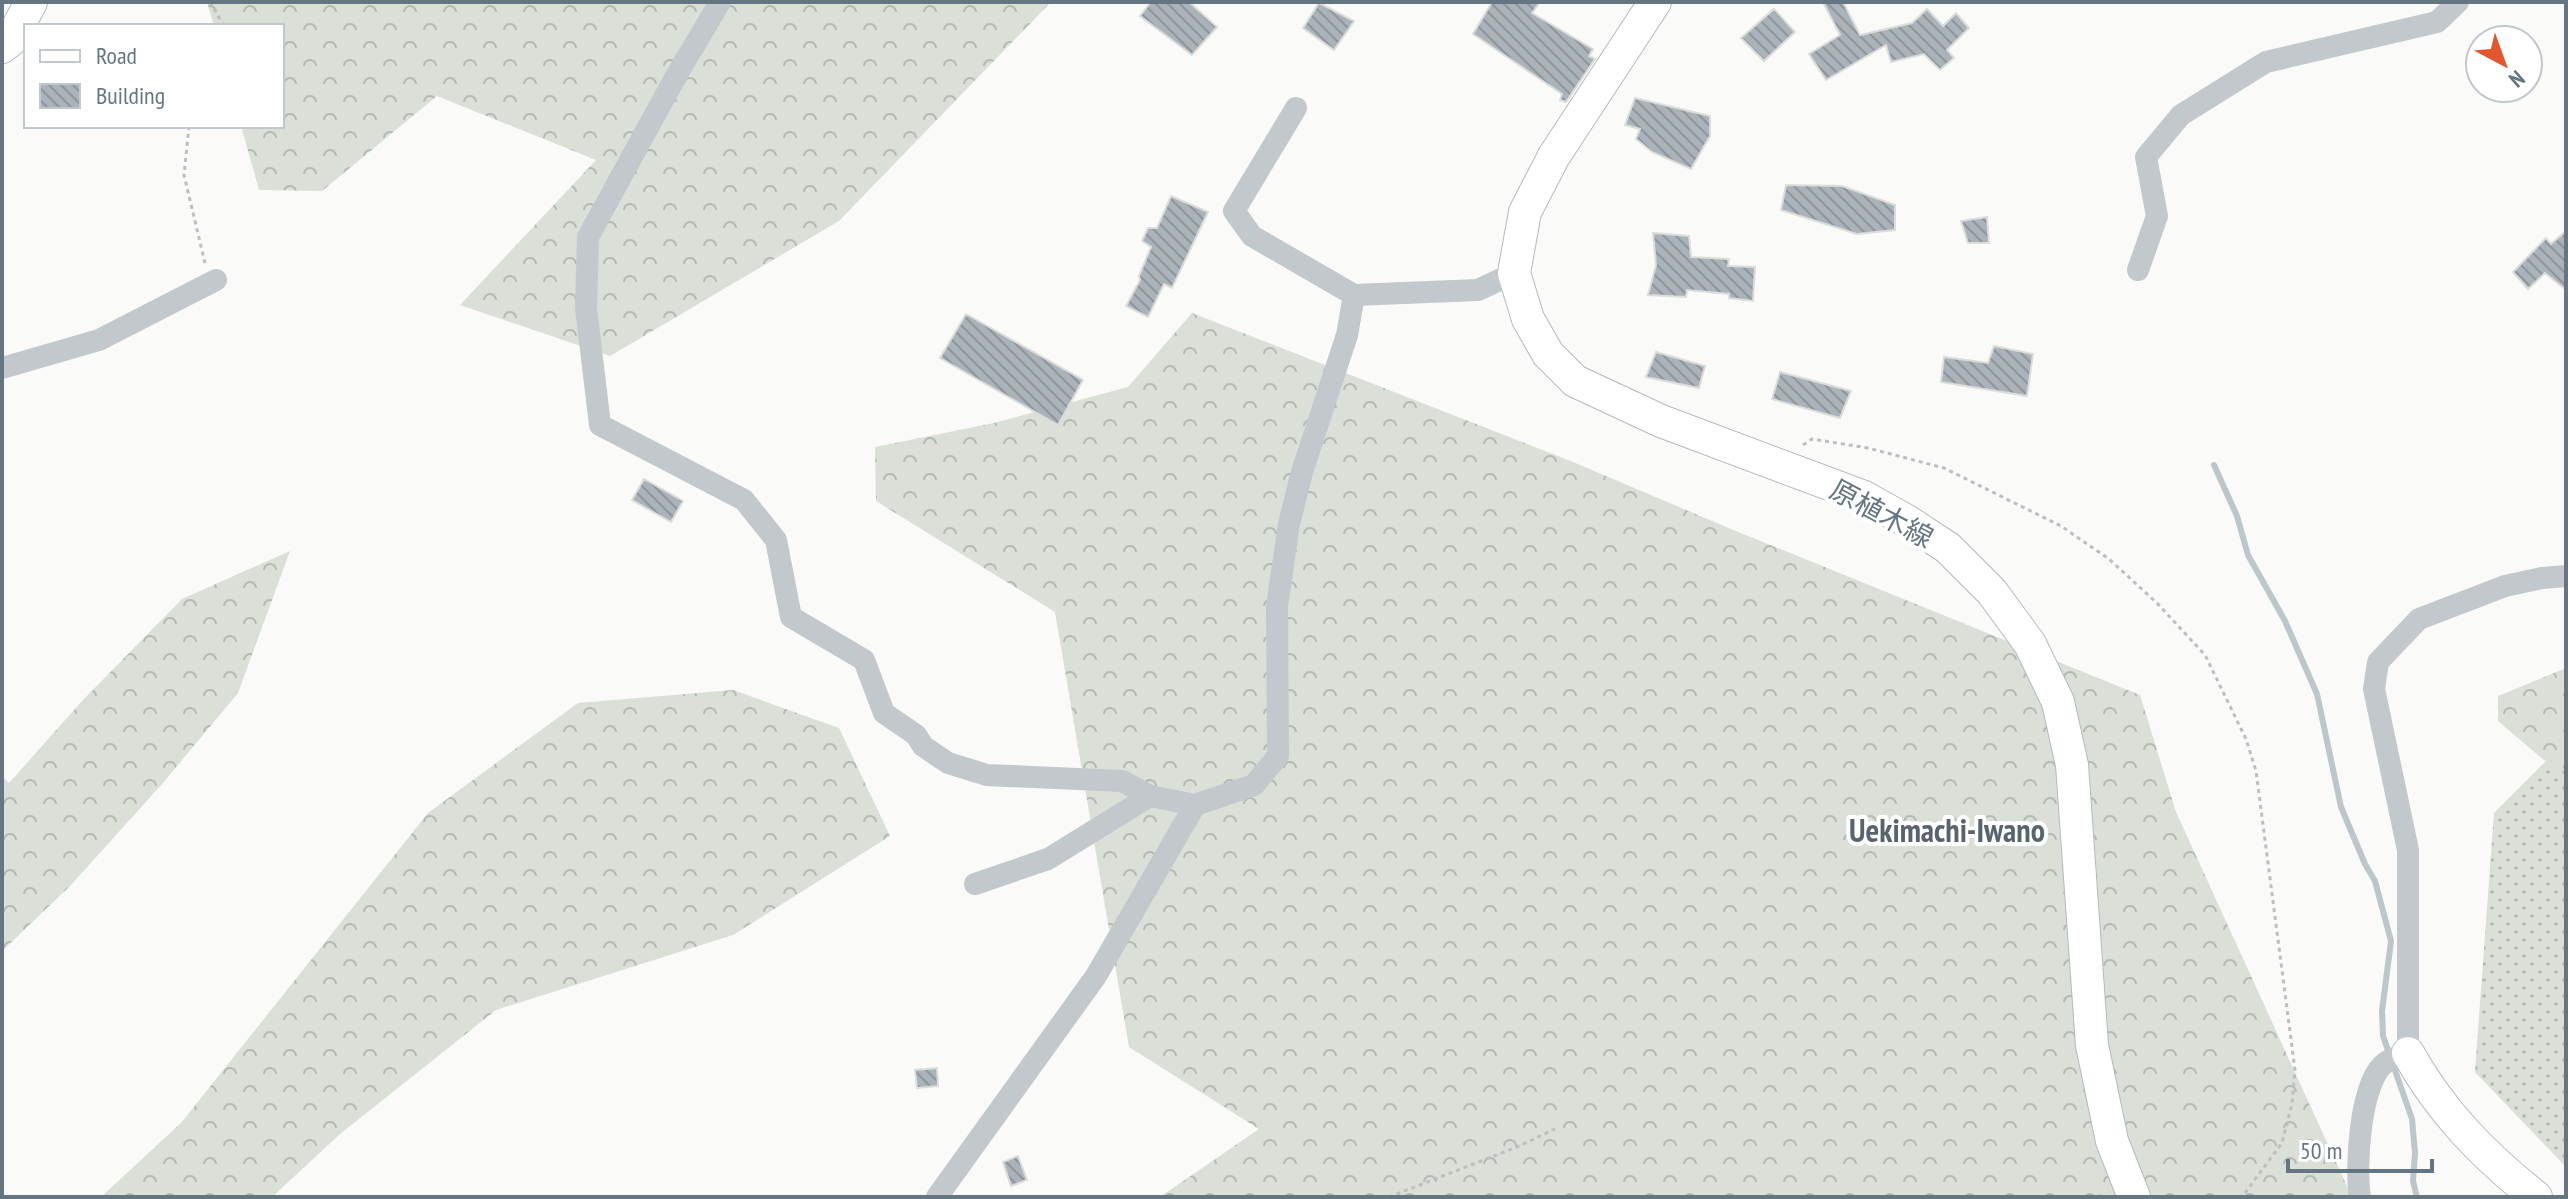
<svg xmlns="http://www.w3.org/2000/svg" width="2568" height="1199" font-family="'PT Sans Narrow','Noto Sans JP',sans-serif">
	<style>
		.grass { fill: url(#grass-dots) }
		.forest { fill: url(#forest-crowns) }
		.lines { fill: none; stroke-linecap: round; stroke-linejoin: round }
		.stream { stroke: #bbc7cb; stroke-width: 6 }
		.building { fill: url(#building-back-hatch); stroke: #dcdcda; stroke-width: 2 }
		.secondary-casing { stroke: #b3babf; stroke-width: 34 }
		.path { stroke: #bbbfc2; stroke-width: 3; stroke-dasharray: 4 4; stroke-linecap: butt }
		.street { stroke: #c3c8cc; stroke-width: 22 }
		.secondary { stroke: #fff; stroke-width: 32 }
		.labels { text-anchor: middle; dominant-baseline: central; stroke-width: 8; stroke-linejoin: round; paint-order: stroke }
		.street-label { font-size: 28px; fill: #657683; stroke: #fff }
		.quarter-label { font-size: 32px; font-weight: bold; fill: #57646e; stroke: #fff }
	</style>
	<defs>
		<pattern id="grass-dots" width="8" height="8" patternUnits="userSpaceOnUse" patternTransform="scale(2)"><rect width="8" height="8" fill="#dadfd7"/><path d="M2 2h.1M6 6h.1" fill="none" stroke="#b4b9b4" stroke-width="1.8" stroke-linecap="round"/></pattern>
		<pattern id="forest-crowns" width="20" height="18" patternUnits="userSpaceOnUse" patternTransform="scale(2)"><rect width="20" height="18" fill="#dadfd7"/><path d="M2 6a3 3 0 1 1 6 0M12 15a3 3 0 1 1 6 0" fill="none" stroke="#b4b9b4"/></pattern>
		<pattern id="building-back-hatch" width="6" height="6" patternUnits="userSpaceOnUse" patternTransform="scale(2)"><rect width="6" height="6" fill="#aab3b9"/><path d="M-1 5l2 2M0 0l6 6M5-1l2 2" fill="none" stroke="#8e969c"/></pattern>
	</defs>
	<rect width="100%" height="100%" fill="#fafaf8"/>
	<path class="grass" d="M2566,741V1167L2475,1072L2494,813Z"/>
	<path class="forest" d="M207,2H1051L839,221L610,356L460,305L596,160L437,96L322,191L259,190L241,126H282V26H214Z
		M1192,313L1573,462L1731,529L2140,695L2176,812L2352,1197H1160L1259,1129L1129,1047L1055,612L876,501L875,447L994,423L1128,387Z
		M290,551L238,693L162,784L70,886L2,951V776L9,783L83,700L182,599Z
		M2566,668V771L2558,772L2498,721V696Z
		M733,690L839,728L890,836L733,935L496,1010L340,1134L272,1197H101L181,1123L428,813L578,703Z"/>
	<g class="lines">
		<path class="stream" d="M2214,465L2237,516L2248,555L2285,621L2317,694L2341,807L2365,864L2375,881L2391,941L2382,1011L2383,1036L2412,1119L2415,1153L2413,1181L2417,1197"/>
	</g>
	<path class="building" d="M1151,2H1189L1217,27L1192,55L1140,16Z
		M1492,2H1540L1532,13L1593,49L1589,56L1595,59L1566,102L1560,100L1562,94L1473,34Z
		M1823,2H1843L1860,35L1912,23L1927,9L1943,26L1956,13L1969,28L1947,50L1954,58L1940,70L1924,54L1891,62L1886,45L1826,80L1809,54L1840,35Z
		M1319,3L1354,21L1334,50L1303,28Z
		M1774,9L1795,32L1764,61L1741,38Z
		M1635,98L1710,116V136L1691,169L1652,152L1636,139L1640,129L1625,125Z
		M1786,185L1842,186L1895,205V230L1857,234L1781,210Z
		M1171,196L1208,212L1172,288L1164,284L1148,317L1126,306L1140,280L1139,276L1151,247L1142,241L1148,228H1157Z
		M1987,217L1989,243H1968L1961,221Z
		M2566,231V290L2545,273L2528,289L2513,272L2546,238L2551,244Z
		M1653,233L1689,236L1691,257L1729,259L1728,266L1755,267L1753,301L1729,298V294L1687,290L1686,297L1648,295L1656,265Z
		M966,314L1083,380L1058,425L940,358Z
		M1994,346L2033,354L2027,396L1941,382L1944,357L1988,363Z
		M1656,352L1705,366L1699,388L1646,377Z
		M1780,372L1851,391L1840,418L1772,399Z
		M644,479L683,501L671,522L632,500Z
		M937,1068L938,1086L917,1088L915,1070Z
		M1018,1156L1027,1180L1011,1186L1003,1162Z"/>
	<g class="lines">
		<g class="secondary-casing">
			<path id="secondary" d="M1655,2L1554,156L1525,212L1514,273L1528,319L1548,354L1575,381L1661,421L1864,497L1907,521L1948,548L1992,592L2030,644L2058,702L2072,765L2092,1045L2112,1141L2134,1197
				M2,47L11,40L31,2
				M2408,1053C2440,1111 2484,1156 2536,1197"/>
		</g>
		<path class="path" d="M210,2L224,26
			M189,126L184,175L205,263
			M1803,445L1812,439L1868,448L1944,468L2061,526L2109,559L2157,603L2205,655L2246,739L2256,771L2295,1070L2292,1104L2282,1143L2242,1197
			M1389,1197L1517,1147L1555,1129
			M2098,1197L2105,1193"/>
		<path class="street" d="M720,2L675,78L588,237L586,308L600,425L744,500L776,540L791,617L864,660L884,713L916,735L923,746L948,763L987,775L1122,781L1150,796
			M1296,108L1234,211L1252,236L1354,295L1478,290L1514,273
			M2138,270L2157,216L2146,157L2181,115L2266,62L2437,22L2458,2
			M2,368L99,340L216,280
			M975,884L1048,859L1150,796L1195,805L1254,785L1278,756L1277,606L1289,524L1302,472L1347,335L1354,295
			M937,1197L1096,976L1195,805
			M2360,1197C2355,1168 2360,1081 2385,1063C2391,1058 2401,1056 2408,1053V850L2374,689L2378,662L2419,619L2505,586L2542,578L2566,576"/>
		<use href="#secondary" class="secondary"/>
	</g>
	<g class="labels">
		<g class="street-label">
			<text transform="translate(1882 513) rotate(28)">原植木線</text>
		</g>
		<g class="quarter-label">
			<text x="1947" y="830">Uekimachi-Iwano</text>
		</g>
	</g>
	<rect width="2568" height="1199" fill="none" stroke="#657683" stroke-width="8"/>
	<rect x="24" y="24" width="260" height="104" fill="#ffffff" stroke="#c1c8cd" stroke-width="2"/>
	<rect x="40" y="50" width="40" height="12" fill="#ffffff" stroke="#c1c8cd" stroke-width="2"/>
	<text x="96" y="64" font-size="24" fill="#657683">Road</text>
	<rect x="40" y="84" width="40" height="24" fill="url(#building-back-hatch)" stroke="#c1c8cd" stroke-width="2"/>
	<text x="96" y="104" font-size="24" fill="#657683">Building</text>
	<g transform="translate(2504 64) rotate(139)"><circle r="38" fill="#ffffff" stroke="#c1c8cd" stroke-width="2"/>
	<path d="M0-6L14 30L0 20L-14 30Z" fill="#e4572e"/>
	<text y="-12" font-size="22" font-weight="bold" text-anchor="middle" fill="#657683">N</text>
	</g>
	<path d="M2288 1159v12h144v-12" fill="none" stroke="#657683" stroke-width="4"/>
	<text x="2300" y="1159" font-size="24" fill="#657683" stroke="#ffffff" stroke-width="6" paint-order="stroke">50 m</text>
</svg>
